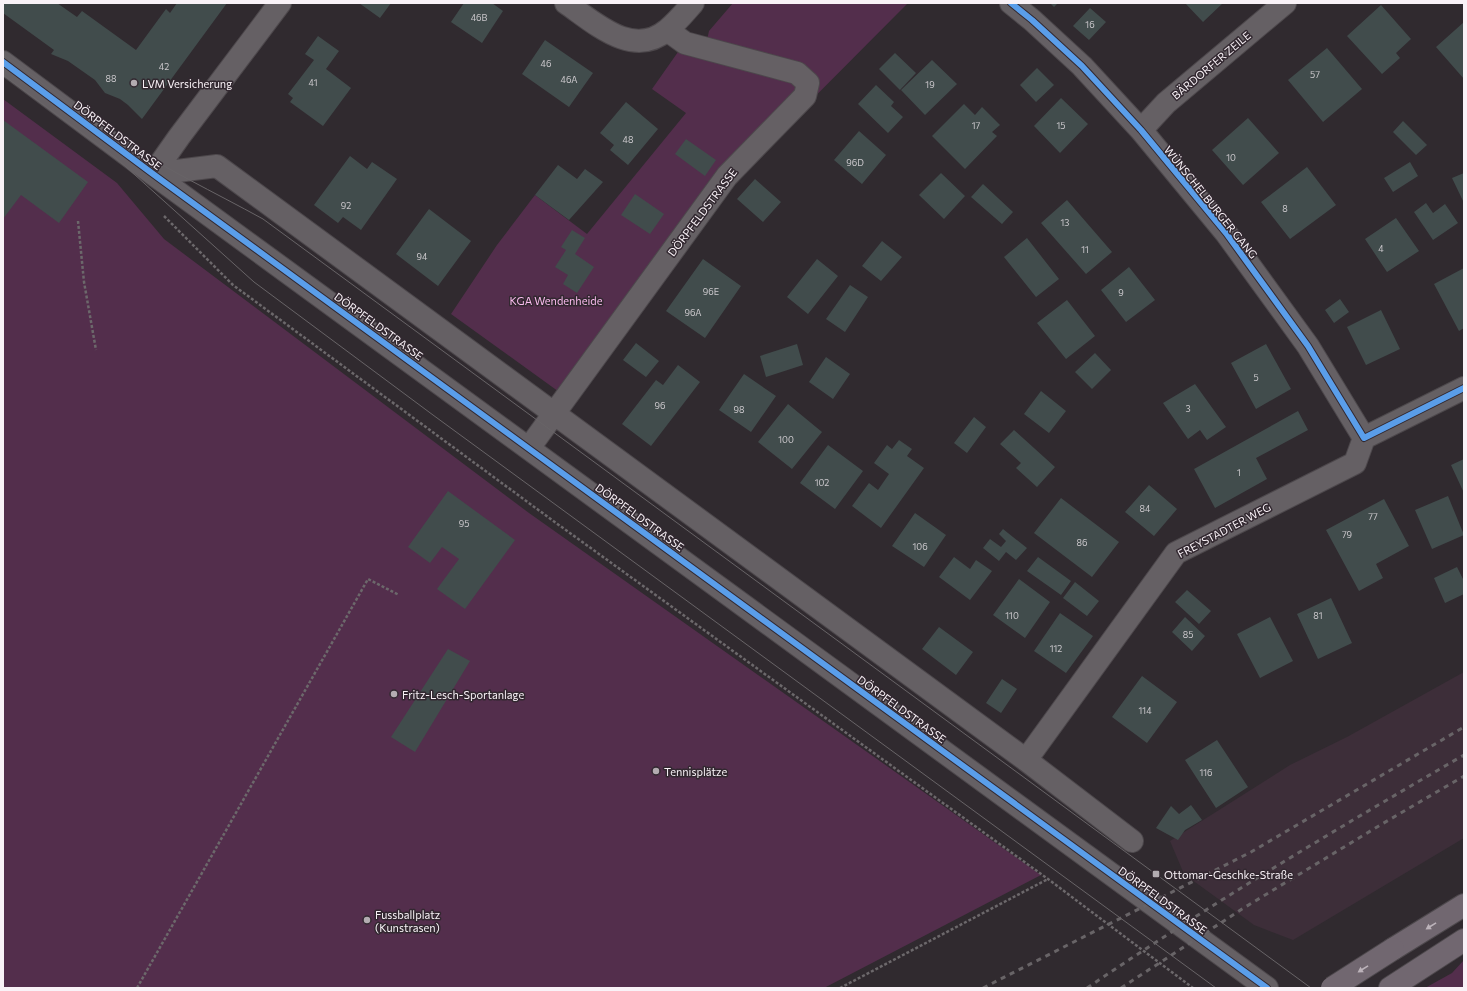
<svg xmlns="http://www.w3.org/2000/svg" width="1467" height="991" font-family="Commissioner,sans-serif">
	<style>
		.built { fill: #3d2e39 }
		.green { fill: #532e4c }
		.building { fill: #414c4c }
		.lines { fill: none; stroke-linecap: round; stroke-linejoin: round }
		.minor-casing { stroke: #4d484c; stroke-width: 24 }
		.highway-casing { stroke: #4d484c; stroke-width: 24 }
		.path { stroke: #6c686b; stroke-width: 2.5; stroke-dasharray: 3 2; stroke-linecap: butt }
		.minor { stroke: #656064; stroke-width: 22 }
		.highway { stroke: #716770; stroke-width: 22 }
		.tram { stroke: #686467; stroke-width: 1 }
		.rail { stroke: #686467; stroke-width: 3; stroke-dasharray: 5 5; stroke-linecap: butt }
		.highway-bridge-casing { stroke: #4d484c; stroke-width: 24; stroke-linecap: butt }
		.highway-bridge { stroke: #716770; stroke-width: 22 }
		.cycleway-casing { stroke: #322830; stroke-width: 8 }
		.cycleway { stroke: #5a9eea; stroke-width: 6 }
		.oneway { fill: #bcb3ba }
		.poi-dot { fill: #b3acb1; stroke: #322830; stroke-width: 1.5 }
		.labels { text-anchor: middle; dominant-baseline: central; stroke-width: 3; stroke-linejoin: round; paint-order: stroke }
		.number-label { font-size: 9px; fill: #cbc8cc }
		.street-label { font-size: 11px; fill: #f9f2f7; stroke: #322830 }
		.poi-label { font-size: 11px; fill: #f9f2f7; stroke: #322830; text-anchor: start }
		.park-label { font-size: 11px; fill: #fbbcef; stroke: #322830 }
	</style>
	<rect width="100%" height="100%" fill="#302a2f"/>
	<path class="built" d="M1464,672V838L1293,940L1254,925L1184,874L1170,841L1290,765L1347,737Z"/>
	<path class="green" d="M733,3H908L739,173L573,402L451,314L497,245L535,195L587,234L686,113L652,89L678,52L703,58L709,31Z
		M3,99L117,183L164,239L529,513L1041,875L824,988H3Z
		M1464,960V988H1425L1452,973Z"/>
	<path class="building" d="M3,3H57L77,17L82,11L136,50L166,9L170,13L177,3H227L142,119L128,105L120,99L105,93L95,80L68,61L51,54L54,50L3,13Z
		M359,3H391L380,18Z
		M464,3H492L503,11L482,43L451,22Z
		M1050,3H1058L1054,7Z
		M1185,3H1223L1203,22Z
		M1381,5L1411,39L1396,53L1400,58L1382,74L1347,36Z
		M1090,8L1106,22L1089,40L1073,26Z
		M1464,22V79L1436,47Z
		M318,36L339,51L326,69L351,88L323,126L290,102L293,98L288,94L314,60L305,54Z
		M545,40L593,73L569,107L522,74Z
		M1327,48L1362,89L1323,122L1288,80Z
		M895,53L916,73L900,90L879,69Z
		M932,60L957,84L925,115L901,90Z
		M1037,68L1054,85L1036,102L1020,85Z
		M876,85L894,102L891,106L903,117L888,133L858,104Z
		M1061,98L1088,124L1060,153L1034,126Z
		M626,102L658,129L628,165L610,150L614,145L600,133Z
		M964,104L975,115L982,107L1000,125L992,132L997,136L965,169L932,136Z
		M1248,118L1279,153L1243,185L1212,150Z
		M3,120L88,182L59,223L21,195L3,219Z
		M1403,121L1427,145L1416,155L1393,132Z
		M859,131L886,155L862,184L834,160Z
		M686,139L716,160L705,176L675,154Z
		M350,156L367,169L372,162L397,179L361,230L343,217L338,223L314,205Z
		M1410,162L1418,176L1393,192L1384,178Z
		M558,165L577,179L585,169L603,182L569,220L535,195Z
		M1307,167L1336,205L1290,239L1261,202Z
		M941,173L965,196L944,219L919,195Z
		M1464,173V203L1452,178Z
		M755,179L781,202L763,222L737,199Z
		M983,184L1013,212L1002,224L971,197Z
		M635,194L664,214L650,234L621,215Z
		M1067,200L1112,252L1086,274L1041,223Z
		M1426,203L1433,213L1445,204L1458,223L1433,240L1414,212Z
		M429,209L471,241L438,286L396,254Z
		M1396,218L1419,251L1387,272L1365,239Z
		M572,230L585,238L575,254L594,267L577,293L563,284L568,275L555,267L566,250L561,247Z
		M1027,238L1059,279L1036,297L1004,257Z
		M882,241L902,257L881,281L862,266Z
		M703,259L741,286L705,338L666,311Z
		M817,259L838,276L808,314L787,297Z
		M1129,267L1155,300L1126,322L1101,290Z
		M1464,268V328L1459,331L1434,284Z
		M850,285L868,297L845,332L826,319Z
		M1340,299L1349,312L1334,323L1325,310Z
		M1067,300L1095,336L1066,359L1037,323Z
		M1381,310L1400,349L1366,365L1347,327Z
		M636,343L659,361L646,377L623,360Z
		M797,344L803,365L766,377L760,356Z
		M1266,344L1291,389L1256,409L1231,363Z
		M1095,353L1111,370L1092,389L1075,372Z
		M826,357L850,374L833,399L809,382Z
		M678,365L700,382L651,446L622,424L656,380L663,385Z
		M744,374L776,396L751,432L719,410Z
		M1195,384L1226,427L1207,440L1200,430L1188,439L1163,403Z
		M1041,391L1066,411L1049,433L1024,414Z
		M788,404L822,432L792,469L758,442Z
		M1298,411L1308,430L1256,458L1267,479L1215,508L1194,469Z
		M974,417L986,427L967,453L954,443Z
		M1014,430L1055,467L1037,487L1016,468L1021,463L1000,444Z
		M899,440L912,449L907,456L924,468L881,528L852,506L869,483L878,490L889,474L874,463L887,445L892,449Z
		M828,445L863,471L835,509L800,483Z
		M1464,459V493L1451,465Z
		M1149,485L1177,509L1154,536L1125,512Z
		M448,491L515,540L465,609L437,589L459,559L442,547L430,563L408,547Z
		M1448,496L1464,535L1432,549L1415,510Z
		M1061,498L1119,542L1092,577L1034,533Z
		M1384,499L1409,546L1376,564L1383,578L1359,591L1326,530Z
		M915,513L946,535L924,567L892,546Z
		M1003,529L1027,548L1016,560L1006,552L999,561L983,548L990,539L1001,547L1006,541L999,534Z
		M954,557L970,569L976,560L992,571L970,600L939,577Z
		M1038,557L1071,581L1061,595L1027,571Z
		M1457,567L1464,581V594L1445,603L1434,578Z
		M1019,579L1050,602L1025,638L993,615Z
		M1075,582L1099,601L1087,616L1063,598Z
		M1187,590L1211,611L1199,624L1175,602Z
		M1331,598L1352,643L1318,659L1297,614Z
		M1060,613L1093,636L1066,673L1034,651Z
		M1185,617L1205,636L1192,651L1172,632Z
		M1270,617L1293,661L1260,678L1237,634Z
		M939,627L973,652L956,675L922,649Z
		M448,649L470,661L415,752L391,737Z
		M1142,676L1177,702L1147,743L1112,717Z
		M1002,679L1017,689L1001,713L986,703Z
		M1217,740L1248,787L1216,808L1185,760Z
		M1191,805L1202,820L1185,830L1178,840L1156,828L1171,806L1179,814Z"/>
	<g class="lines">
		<g class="minor-casing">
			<path id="minor" d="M566,3C595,23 633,59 667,30C677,22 685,12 693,3
				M1011,3L1032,20L1082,66L1141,130L1226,233L1308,346L1364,438
				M3,62L153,174L1267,988
				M1141,130L1166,103L1285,3
				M153,174L217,166L1026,760L1132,841
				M153,174L179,137L280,3
				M529,448L727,176L805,96L808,83L797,73L685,43L667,30
				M1026,760L1176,553L1355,463L1364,438L1464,388"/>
		</g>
		<g class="highway-casing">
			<path id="highway" d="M1393,949L1464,905
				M1390,988L1464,940"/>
		</g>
		<path class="path" d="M164,216L233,285L552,520L1048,879L1193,988
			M78,221L84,282L96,350
			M137,988L368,579L399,595
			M840,988L1048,879"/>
		<use href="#minor" class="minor"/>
		<use href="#highway" class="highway"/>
		<path class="tram" d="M3,54C41,81 77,111 116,137C163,168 214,192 263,219L1311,988
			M3,75L115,157L254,282L433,415L1216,988"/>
		<path class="rail" d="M983,988L1251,852L1464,727
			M1087,988C1209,905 1336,829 1464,755
			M1121,988L1242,909L1382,824L1464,776"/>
		<g class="highway-bridge-casing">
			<path id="highway-bridge" d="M1332,988L1393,949"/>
		</g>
		<use href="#highway-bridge" class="highway-bridge"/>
		<g class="cycleway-casing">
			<path id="cycleway" d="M1011,3L1032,20L1082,66L1141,130L1226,233L1308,346L1364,438L1464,388
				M3,62L153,174L1267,988"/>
		</g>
		<use href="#cycleway" class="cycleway"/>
	</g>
	<defs><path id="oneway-solid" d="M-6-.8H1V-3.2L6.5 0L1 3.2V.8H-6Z"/></defs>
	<g class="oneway">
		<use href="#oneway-solid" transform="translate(1431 926) rotate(148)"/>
		<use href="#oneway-solid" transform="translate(1363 969) rotate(148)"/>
	</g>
	<g class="poi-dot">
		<circle cx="134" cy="83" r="4"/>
		<circle cx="394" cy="694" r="4"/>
		<circle cx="656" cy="771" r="4"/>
		<rect x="1152" y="870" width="8" height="8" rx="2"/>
		<circle cx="367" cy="920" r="4"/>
	</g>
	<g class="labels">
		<g class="number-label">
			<text x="479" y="17">46B</text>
			<text x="1090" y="24">16</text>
			<text x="546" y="63">46</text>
			<text x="164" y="66">42</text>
			<text x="1315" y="74">57</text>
			<text x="111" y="78">88</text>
			<text x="569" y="79">46A</text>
			<text x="313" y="82">41</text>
			<text x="930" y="84">19</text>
			<text x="976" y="125">17</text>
			<text x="1061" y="125">15</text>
			<text x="628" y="139">48</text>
			<text x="1231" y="157">10</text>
			<text x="855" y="162">96D</text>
			<text x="346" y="205">92</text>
			<text x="1285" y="208">8</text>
			<text x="1065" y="222">13</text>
			<text x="1381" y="248">4</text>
			<text x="1085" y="249">11</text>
			<text x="422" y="256">94</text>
			<text x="711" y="291">96E</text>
			<text x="1121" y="292">9</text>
			<text x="693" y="312">96A</text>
			<text x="1256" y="377">5</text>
			<text x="660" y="405">96</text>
			<text x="1188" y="408">3</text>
			<text x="739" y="409">98</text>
			<text x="786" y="439">100</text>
			<text x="1239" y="472">1</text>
			<text x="822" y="482">102</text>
			<text x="1145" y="508">84</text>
			<text x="1373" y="516">77</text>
			<text x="464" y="523">95</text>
			<text x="1347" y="534">79</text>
			<text x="1082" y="542">86</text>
			<text x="920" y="546">106</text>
			<text x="1012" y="615">110</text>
			<text x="1318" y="615">81</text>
			<text x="1188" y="634">85</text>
			<text x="1056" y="648">112</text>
			<text x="1145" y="710">114</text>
			<text x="1206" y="772">116</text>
		</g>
		<g class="street-label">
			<text transform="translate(1211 65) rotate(-40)">BÄRDORFER ZEILE</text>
			<text transform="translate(118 135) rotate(37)">DÖRPFELDSTRASSE</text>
			<text transform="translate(1211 202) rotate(51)">WÜNSCHELBURGER GANG</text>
			<text transform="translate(702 212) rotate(-53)">DÖRPFELDSTRASSE</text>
			<text transform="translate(379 326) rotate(36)">DÖRPFELDSTRASSE</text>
			<text transform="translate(640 517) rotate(36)">DÖRPFELDSTRASSE</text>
			<text transform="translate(1224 530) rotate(-28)">FREYSTADTER WEG</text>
			<text transform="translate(902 709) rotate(36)">DÖRPFELDSTRASSE</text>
			<text transform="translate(1163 900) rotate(36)">DÖRPFELDSTRASSE</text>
		</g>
		<g class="poi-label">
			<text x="142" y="83">LVM Versicherung</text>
			<text x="402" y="694">Fritz-Lesch-Sportanlage</text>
			<text x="664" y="771">Tennisplätze</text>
			<text x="1164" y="874">Ottomar-Geschke-Straße</text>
			<text x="375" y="914">Fussballplatz<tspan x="375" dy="13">(Kunstrasen)</tspan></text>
		</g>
		<g class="park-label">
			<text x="556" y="300">KGA Wendenheide</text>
		</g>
	</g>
	<rect width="1467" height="991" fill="none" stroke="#f9f2f7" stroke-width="8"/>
</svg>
